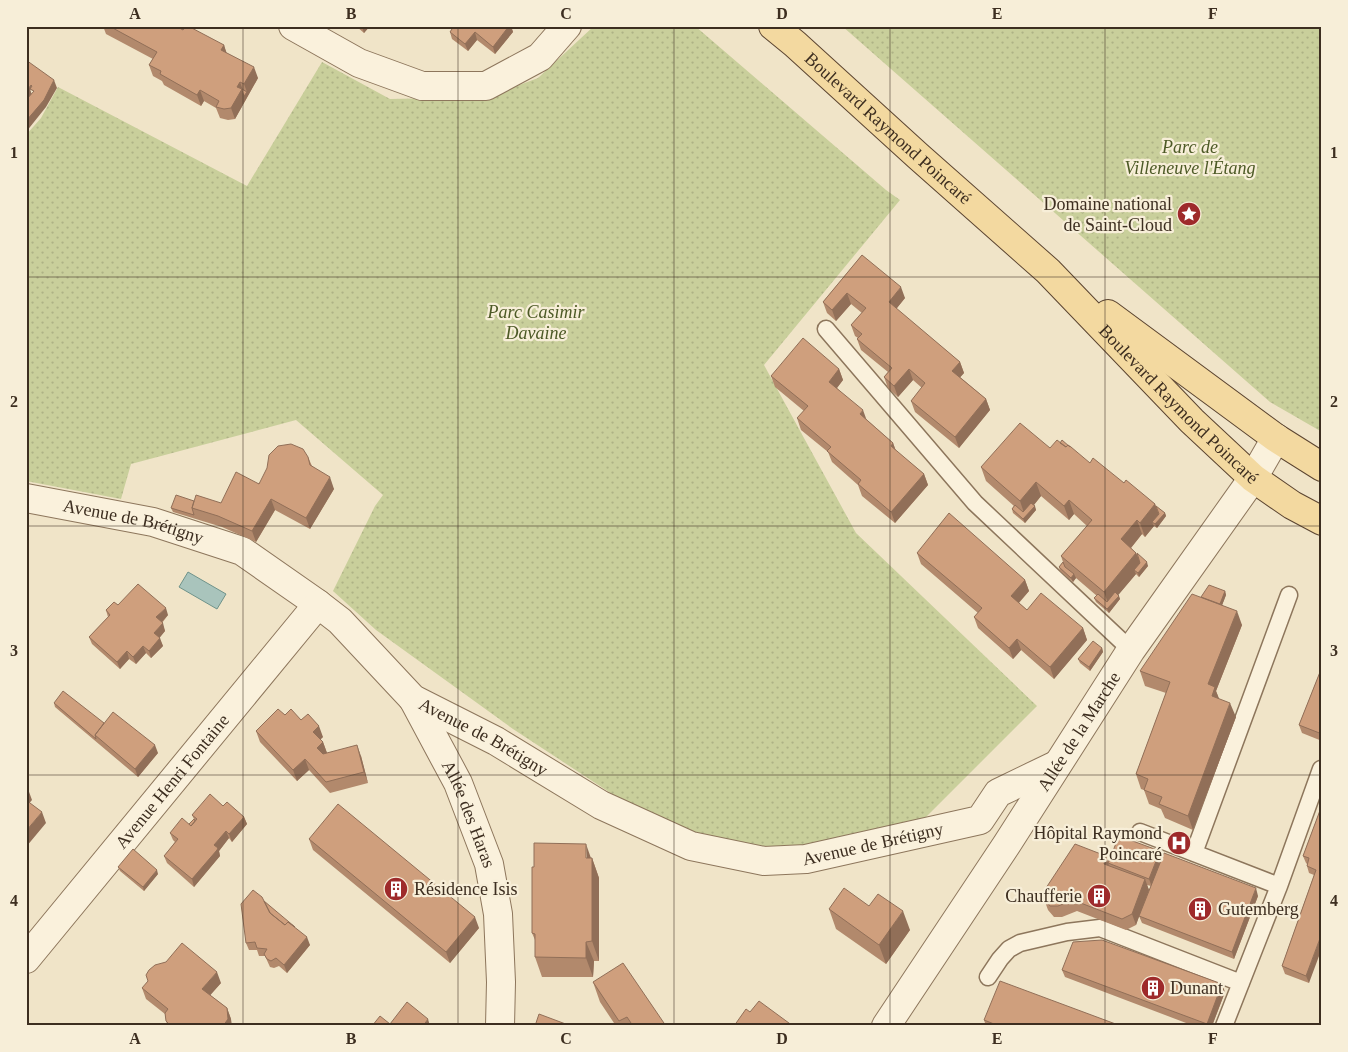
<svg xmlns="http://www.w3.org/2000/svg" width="1348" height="1052" font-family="'Times New Roman',serif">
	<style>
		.park { fill: url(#park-dots) }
		.water { fill: #a9c4bc; stroke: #6f938a }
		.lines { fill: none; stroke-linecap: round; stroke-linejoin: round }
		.lane-casing { stroke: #8d765c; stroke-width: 19 }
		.street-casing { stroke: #8d765c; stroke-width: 30 }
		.primary-casing { stroke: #5b4430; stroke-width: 30 }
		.lane { stroke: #faf1dc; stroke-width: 16 }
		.street { stroke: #faf1dc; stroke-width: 28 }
		.primary { stroke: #f3d9a0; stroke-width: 28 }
		.wall { fill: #b2896c; fill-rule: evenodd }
		.shaded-wall { fill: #916f58 }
		.building { fill: #cf9f7d; stroke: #916f58 }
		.grid { fill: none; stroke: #3d2e20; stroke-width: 1; stroke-opacity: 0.55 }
		.labels { text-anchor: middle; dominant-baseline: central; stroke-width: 4.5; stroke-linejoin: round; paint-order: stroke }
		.street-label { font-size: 18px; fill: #3d2e20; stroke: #f7eed8 }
		.park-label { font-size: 18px; font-style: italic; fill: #4d5a26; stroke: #f7eed8 }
		.poi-label { font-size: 18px; fill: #3d2e20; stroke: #f7eed8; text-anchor: end }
		.neatline { fill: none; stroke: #3d2e20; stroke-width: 2 }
		.grid-label { font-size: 16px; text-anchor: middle; font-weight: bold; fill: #3d2e20 }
	</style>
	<defs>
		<pattern id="park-dots" width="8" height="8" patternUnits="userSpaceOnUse" patternTransform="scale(1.25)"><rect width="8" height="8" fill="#c9cf9b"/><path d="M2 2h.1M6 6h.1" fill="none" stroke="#aeb285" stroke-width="1.8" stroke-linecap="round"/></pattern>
	</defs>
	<rect width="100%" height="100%" fill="#f0e4c8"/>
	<path class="park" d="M594,26H695L886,190L900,200L764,365L856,533L1037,706L925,818L805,850L744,853L667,830L513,729L376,630L333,591L375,506L383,495L296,420L131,464L121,499L26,481V135L41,118L58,87L247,186L322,62L390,99L487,97L538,78Z
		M842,26H1322V432L1270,402Z"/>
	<path class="water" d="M188,572L226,594L217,609L179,587Z"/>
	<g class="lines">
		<g class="lane-casing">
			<path id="lane" d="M826,329L975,503L1131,650
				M1140,832L1279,886
				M1194,853L1289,595
				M988,977L1000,959L1009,949L1020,943L1067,932L1100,928L1241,983
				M1224,1026L1279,886L1321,769"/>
		</g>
		<g class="street-casing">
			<g id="street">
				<path d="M293,26L359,63L422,86H486L540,57L567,26"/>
				<path id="s1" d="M26,498L153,522L242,551L318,604L340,621L413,699L496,741L601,805L691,846L764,861L806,859L980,820L998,793L1056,765"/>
				<path id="s2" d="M413,699L458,783L489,864L498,914L501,982L500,1026"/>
				<path id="s3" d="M26,959L318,604"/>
				<path id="s4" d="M886,1026L1007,844L1131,650L1253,478L1276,438"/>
			</g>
		</g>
		<g class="primary-casing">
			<g id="primary">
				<path id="s5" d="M773,26L795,44L918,156L1048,271L1192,421L1253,478L1292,505L1322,521"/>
				<path d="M1108,314L1276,438L1322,467"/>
			</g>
		</g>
		<use href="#lane" class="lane"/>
		<use href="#street" class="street"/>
		<use href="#primary" class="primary"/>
	</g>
	<path class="wall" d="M103,26H181L180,28L184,30L224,45L226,53L258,78L235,119L228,120L220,118L216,108L204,101L201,106L164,85L162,81L153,76L149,65L153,59L106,34Z
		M356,26H370L364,33Z
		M454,26H511L513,32L495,54L477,40L468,51L452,39L450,32Z
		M862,255L905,298L896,309L960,362L964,373L960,377L986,399L990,410L959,448L915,412L911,401L922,388L913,380L898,397L888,388L884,377L888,372L861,350L857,339L858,338L855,336L851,325L862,313L851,304L836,321L827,313L823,302Z
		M839,369L843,380L837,388L866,419L893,443L896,451L924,474L928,485L895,523L862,496L858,485L832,462L828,452L801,430L797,418L804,411L775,387L771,376Z
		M1050,448L1124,483L1155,504L1156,506L1165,513L1166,516L1157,528L1154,526L1145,537L1142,534L1131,548L1148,566L1139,577L1136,574L1118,595L1120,599L1109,613L1096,602L1094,598L1097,596L1076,578L1073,582L1060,571L1059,567L1063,562L1061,556L1087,526L1074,514L1069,520L1041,496L1034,505L1036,510L1025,523L1013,513L1012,509L1014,506L986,481L981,467Z
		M308,457L312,466L334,489L310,529L275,510L256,542L222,527L173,512L171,508L194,501L221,503Z
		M917,553L1025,580L1029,591L1019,603L1027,610L1083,628L1087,640L1054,679L1021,650L1013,659L978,628L974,617L978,613L921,564Z
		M1225,591L1226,595L1222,605L1242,625L1216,691L1219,699L1236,717L1193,830L1165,818L1161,809L1149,804L1144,790L1141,789L1136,774L1166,693L1145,686L1140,671L1201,597Z
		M118,605L168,615L162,623L165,631L159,638L163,646L151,658L146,653L136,664L129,659L120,669L92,644L89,637L108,617L106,610Z
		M1102,648L1103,652L1090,671L1080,663L1078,659Z
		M1322,667V741L1302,733L1299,725Z
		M54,703L104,723L158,753L138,777L55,707Z
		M285,715L301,720L323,737L320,739L323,742L327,753L361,756L368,783L330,793L309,770L297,781L260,742L256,731Z
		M1322,805L1309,983L1285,974L1282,966L1314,875L1309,873L1307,866V864L1306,863L1303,856Z
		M223,806L244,817L247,824L232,842L229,838L219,851L220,856L219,857L194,887L167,863L164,856L175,842L173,840L170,833L189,824L194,819L192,815Z
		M309,839L479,928L450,963L313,850Z
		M1160,851L1162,857L1258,896L1234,959L1142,923L1139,916L1136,925L1126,930L1077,911L1062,917H1054L1048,910L1044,899L1106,856L1108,862ZM1147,885L1151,886L1149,890Z
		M591,858H592L599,878V961H594L593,977H542L535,957V940L532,933Z
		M118,867L158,874L144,891L120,871Z
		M264,901L310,945L287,973L279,966L274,968L270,967L265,956H259L257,950H249L246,943Z
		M869,906L910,930L886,964L836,929L829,909Z
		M1062,970L1225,992L1212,1026H1194L1065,977Z
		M593,982L666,1026H616L600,1002Z
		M221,983L210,995L227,1008L231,1019L167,1025L165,1014L146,999L142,988Z
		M984,1020L1121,1026H986Z"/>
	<path class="shaded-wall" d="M362,26H370L364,33Z
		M509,26H511L513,32L495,54L493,47Z
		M475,32L477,40L468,51L465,44Z
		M224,45L228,57L221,50Z
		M254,67L258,78L235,119L231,108L237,87L240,82L244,93L247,92L244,84Z
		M54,80L57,88L46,107L26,132V121Z
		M31,85L33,91L30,89L32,95L26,103V92Z
		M200,90L204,101L201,106L197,95Z
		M901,287L905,298L893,313L889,302Z
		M847,293L851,304L836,321L832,310Z
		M960,362L964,373L956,382L952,371Z
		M839,369L843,380L833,393L829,382Z
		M909,369L913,380L898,397L894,386Z
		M986,399L990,410L959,448L955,437Z
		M863,410L867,421L860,414Z
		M893,443L897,454L891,446Z
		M924,474L928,485L895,523L891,512Z
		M330,477L334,489L310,529L306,518Z
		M1036,482L1041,496L1025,516L1020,501Z
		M271,499L275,510L256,542L252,531Z
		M1069,500L1074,514L1069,520L1064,506Z
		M1155,504L1160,518L1165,513L1166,516L1157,528L1155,524L1152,522L1154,526L1145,537L1140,523Z
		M1035,506L1036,510L1025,523L1023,519Z
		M1137,520L1142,534L1126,554L1121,539Z
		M1136,553L1142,567L1134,570L1136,574L1109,606L1104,592Z
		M1147,562L1148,566L1139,577L1138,573Z
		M1074,574L1076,578L1073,582L1071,578Z
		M1025,580L1029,591L1015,607L1011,596Z
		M1225,591L1226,595L1218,616L1217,612Z
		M1119,596L1120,599L1109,613L1107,609Z
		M166,608L168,615L159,625L156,617Z
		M1237,611L1242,625L1216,691L1220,701L1217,710L1208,684Z
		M163,623L165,631L157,641L154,633Z
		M1083,628L1087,640L1054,679L1050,667Z
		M160,638L163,646L151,658L149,651Z
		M1017,639L1021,650L1013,659L1009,648Z
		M143,646L146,653L136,664L133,657Z
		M1102,648L1103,652L1090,671L1089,667Z
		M127,651L129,659L120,669L117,662Z
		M1230,703L1236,717L1193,830L1188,816Z
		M319,726L323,737L317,743L313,732Z
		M323,742L327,753L321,759L317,748Z
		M155,745L158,753L138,777L135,769Z
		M357,745L361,756L368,783L364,772Z
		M305,759L309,770L297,781L293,770Z
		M28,789L32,800L26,807V791Z
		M42,812L46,823L26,847V831Z
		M244,817L247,824L232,842L229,834Z
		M226,831L229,838L219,851L220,856L194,887L192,879L214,845Z
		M586,844L592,861V858L599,878V961L592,941Z
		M1160,851L1163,859L1152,887L1149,879Z
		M1106,856L1108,863L1110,867L1104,864Z
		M157,870L158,874L144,891L143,887Z
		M1145,879L1149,890L1136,925L1132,914Z
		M1256,888L1258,896L1234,959L1232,952Z
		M903,911L910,930L886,964L879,945Z
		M475,917L479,928L450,963L446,952Z
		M1322,933V948L1309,983L1306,976Z
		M307,937L310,945L287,973L284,965Z
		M586,942L594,961L593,977L586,958Z
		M217,972L221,983L206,1000L202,989Z
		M1222,984L1225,992L1212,1026H1208L1207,1024Z
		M227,1008L231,1019L232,1026H223Z
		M428,1019L430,1026H423Z"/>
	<path class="building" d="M109,26H176L183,30L186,26H188L224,45L221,50L254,67L244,84L240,82L237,87L242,89L231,108L224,109L216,107L219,101L200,90L197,95L160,74L161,71L149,65L157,52Z
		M454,26H509L493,47L475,32L465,44L450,32Z
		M26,60L54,80L44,100L26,121V100L34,91L30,89L32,86L31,85L26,92Z
		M242,89L247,92L244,96L242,90Z
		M862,255L901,287L889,302L960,362L952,371L986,399L955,437L911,401L925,383L909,369L894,386L884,377L892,368L857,339L862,334L851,325L866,308L847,293L832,310L823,302Z
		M803,338L839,369L829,382L863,410L860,414L893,443L891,446L924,474L891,512L858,484L861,480L827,451L831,447L797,418L808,406L771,376Z
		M1020,423L1050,448L1057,440L1066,447L1068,445L1071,447L1090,463L1093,458L1124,483L1126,480L1155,504L1140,523L1137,520L1121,539L1136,553L1104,592L1061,556L1092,520L1069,500L1064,506L1036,482L1020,501L981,467Z
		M1062,440L1070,447L1068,445L1066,447L1060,443Z
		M291,444L303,449L308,457L310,465L330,477L306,518L271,499L252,531L218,516L192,508L196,495L221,503L236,472L259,484L267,468L269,455L278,446Z
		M176,495L194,501L192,508L194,515L171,508Z
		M1031,503L1035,506L1023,519L1012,509L1015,505L1023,512Z
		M1156,506L1165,513L1155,524L1152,522L1159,514Z
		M949,513L1025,580L1011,596L1027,610L1041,593L1083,628L1050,667L1017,639L1009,648L974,617L982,608L917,553Z
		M1137,553L1147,562L1138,573L1134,570L1140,563Z
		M1063,562L1065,567L1074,574L1071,578L1059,567Z
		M138,584L166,608L156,617L163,623L154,633L160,638L149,651L143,646L133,657L127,651L117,662L89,637L110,615L106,610L114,602L118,605Z
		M1209,585L1225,591L1220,604L1201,597Z
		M1115,592L1119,596L1107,609L1094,598L1098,594L1107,602Z
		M1192,594L1237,611L1208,684L1215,687L1212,696L1230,703L1188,816L1159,804L1162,797L1144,790L1148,779L1136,774L1170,682L1140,671Z
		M1093,641L1102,648L1089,667L1078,659Z
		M1322,667V734L1299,725Z
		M63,691L104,723L95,735L96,739L54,703Z
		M278,709L285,715L291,709L301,720L308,714L319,726L313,732L323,742L317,748L323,754L357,745L364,772L326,782L305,759L293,770L256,731Z
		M113,712L155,745L135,769L95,735Z
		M210,794L223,806L227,802L244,817L229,834L226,831L214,845L218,848L217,850L192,879L164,856L178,839L170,833L182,818L191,826L197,819L192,815Z
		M26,800L42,812L26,831Z
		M338,804L475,917L446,952L309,839Z
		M1322,805V933L1306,976L1282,966L1316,870L1307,866L1309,858L1303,856Z
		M194,819L195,821L191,826L189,824Z
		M1119,836L1160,851L1149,879L1108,863Z
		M534,843L586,844V858H592V941L586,942V958L535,957V934L532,933V867H534Z
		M1075,844L1106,856L1104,864L1145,879L1132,914L1122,919L1073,900L1058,906H1050L1044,899V891Z
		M133,849L157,870L143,887L118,867Z
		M1164,853L1256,888L1232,952L1139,916Z
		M844,888L869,906L878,894L903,911L879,945L829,909Z
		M253,890L262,897L270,913L285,925L288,922L307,937L284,965L276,958L271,961L267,959L264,954L267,949L257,948L255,942L246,943L241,904Z
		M264,901L295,927L288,922L285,925L270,913Z
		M1102,940L1222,984L1207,1024L1062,970L1073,942Z
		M182,943L217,972L202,989L227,1008L228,1019L223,1026H167L169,1024L166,1021L165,1013L168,1009L142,988L148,981L146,975L149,970L155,965L166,962Z
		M623,963L666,1026H633L627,1017L619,1021L593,982Z
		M1000,981L1121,1026H999L984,1020Z
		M759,1001L793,1026H734L746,1009L750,1012Z
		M407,1002L428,1019L423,1026H372L380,1016L390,1024Z
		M539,1014L571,1026H535Z"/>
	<path class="grid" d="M243,26V1026M458,26V1026M674,26V1026M890,26V1026M1105,26V1026M26,277H1322M26,526H1322M26,775H1322"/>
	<defs>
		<g id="sight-disc" transform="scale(1.25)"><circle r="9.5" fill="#9e2a2b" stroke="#f7eed8"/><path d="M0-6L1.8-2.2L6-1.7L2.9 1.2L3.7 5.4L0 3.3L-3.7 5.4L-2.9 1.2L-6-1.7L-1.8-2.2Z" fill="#fff"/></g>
		<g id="hospital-disc" transform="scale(1.25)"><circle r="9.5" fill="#9e2a2b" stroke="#f7eed8"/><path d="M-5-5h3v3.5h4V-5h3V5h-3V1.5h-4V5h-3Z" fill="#fff"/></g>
		<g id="building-disc" transform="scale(1.25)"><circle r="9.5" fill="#9e2a2b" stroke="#f7eed8"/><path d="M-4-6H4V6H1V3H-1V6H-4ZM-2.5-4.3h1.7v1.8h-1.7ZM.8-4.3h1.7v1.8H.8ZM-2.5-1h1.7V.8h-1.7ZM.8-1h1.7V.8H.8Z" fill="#fff"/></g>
	</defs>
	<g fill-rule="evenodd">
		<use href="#sight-disc" x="1189" y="214"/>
		<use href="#hospital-disc" x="1179" y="843"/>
		<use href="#building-disc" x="396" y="889"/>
		<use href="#building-disc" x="1099" y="896"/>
		<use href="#building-disc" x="1200" y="909"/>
		<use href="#building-disc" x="1153" y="988"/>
	</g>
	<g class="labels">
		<g class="street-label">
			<text stroke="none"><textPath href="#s5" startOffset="154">Boulevard Raymond Poincaré</textPath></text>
			<text stroke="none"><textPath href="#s5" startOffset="555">Boulevard Raymond Poincaré</textPath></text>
			<text stroke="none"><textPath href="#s1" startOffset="110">Avenue de Brétigny</textPath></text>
			<text stroke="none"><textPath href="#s4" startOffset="352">Allée de la Marche</textPath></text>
			<text stroke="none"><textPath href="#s1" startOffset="530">Avenue de Brétigny</textPath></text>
			<text stroke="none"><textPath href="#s3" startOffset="230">Avenue Henri Fontaine</textPath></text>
			<text stroke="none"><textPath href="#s2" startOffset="128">Allée des Haras</textPath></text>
			<text stroke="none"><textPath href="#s1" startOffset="950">Avenue de Brétigny</textPath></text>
		</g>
		<g class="park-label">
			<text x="1190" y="147">Parc de<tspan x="1190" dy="21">Villeneuve l'Étang</tspan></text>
			<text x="536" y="312">Parc Casimir<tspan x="536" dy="21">Davaine</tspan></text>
		</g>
		<g class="poi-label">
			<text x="1172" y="204">Domaine national<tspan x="1172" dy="21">de Saint-Cloud</tspan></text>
			<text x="1162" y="833">Hôpital Raymond<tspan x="1162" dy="21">Poincaré</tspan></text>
			<text x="414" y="889" text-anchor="start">Résidence Isis</text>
			<text x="1082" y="896">Chaufferie</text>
			<text x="1218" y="909" text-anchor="start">Gutemberg</text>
			<text x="1170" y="988" text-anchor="start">Dunant</text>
		</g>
	</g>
	<rect width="1348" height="1052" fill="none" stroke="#f7eed8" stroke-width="55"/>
	<rect x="28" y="28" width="1292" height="996" class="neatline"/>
	<g class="grid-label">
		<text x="135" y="19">A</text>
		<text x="351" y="19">B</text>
		<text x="566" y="19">C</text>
		<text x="782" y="19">D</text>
		<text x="997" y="19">E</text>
		<text x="1213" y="19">F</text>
		<text x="14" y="158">1</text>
		<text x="1334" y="158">1</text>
		<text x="14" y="407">2</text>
		<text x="1334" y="407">2</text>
		<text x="14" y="656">3</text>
		<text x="1334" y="656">3</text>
		<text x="14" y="906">4</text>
		<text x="1334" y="906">4</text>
		<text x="135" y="1044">A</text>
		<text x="351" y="1044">B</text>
		<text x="566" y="1044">C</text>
		<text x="782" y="1044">D</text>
		<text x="997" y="1044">E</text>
		<text x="1213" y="1044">F</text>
	</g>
</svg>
